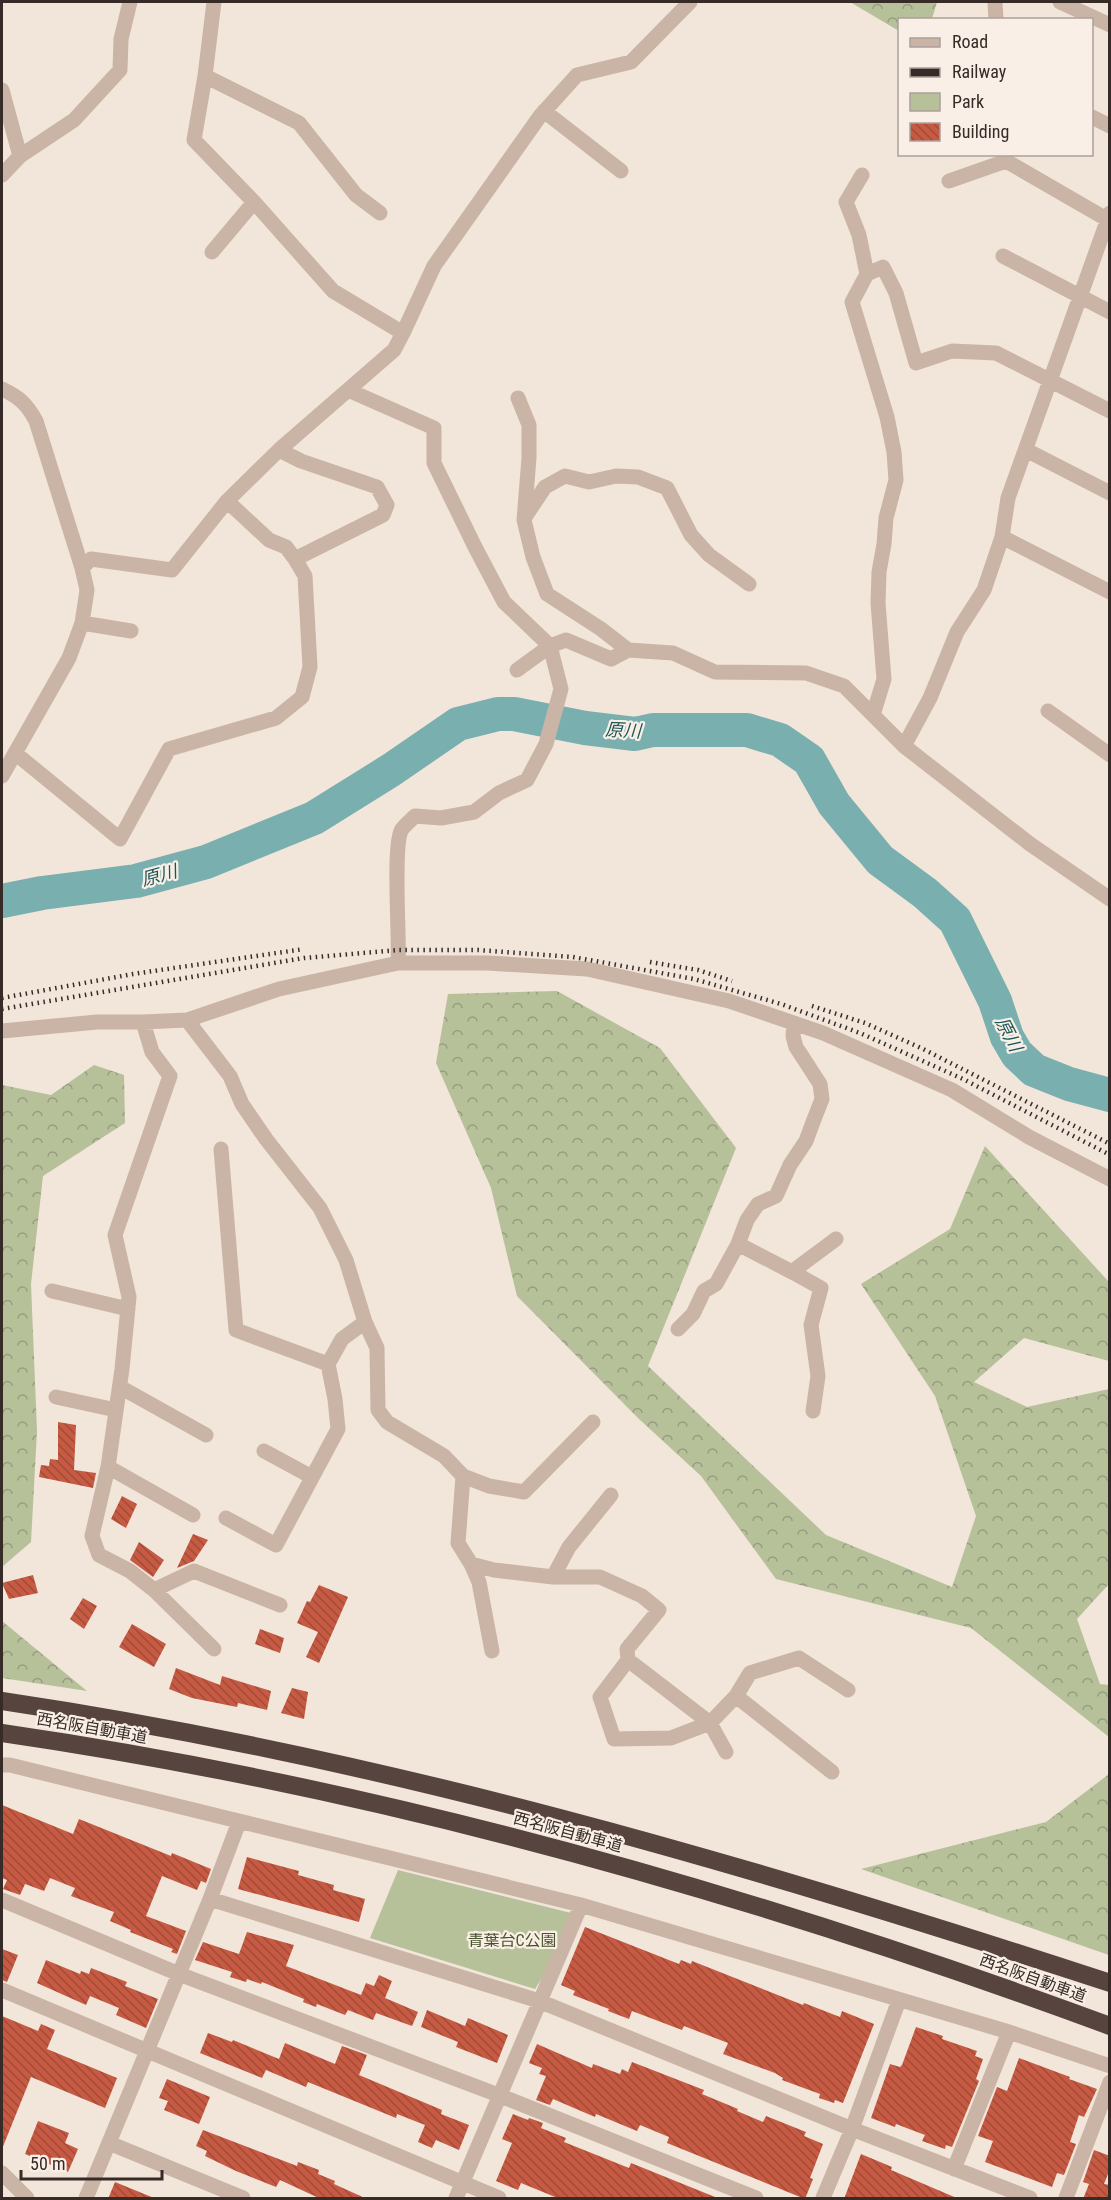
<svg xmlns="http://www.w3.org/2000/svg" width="1111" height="2200" font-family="'Roboto Condensed','Noto Sans JP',sans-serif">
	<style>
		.forest { fill: url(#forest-crowns) }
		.park { fill: #b6c19a }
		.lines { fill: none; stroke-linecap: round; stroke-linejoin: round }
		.river { stroke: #79afae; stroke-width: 34 }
		.building { fill: url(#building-back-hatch) }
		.street { stroke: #cab4a6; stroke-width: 15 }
		.highway { stroke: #57443e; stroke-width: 18 }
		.rail { stroke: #362b27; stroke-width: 4.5; stroke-dasharray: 1.5 4.5; stroke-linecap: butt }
		.labels { text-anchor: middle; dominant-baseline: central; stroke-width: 4.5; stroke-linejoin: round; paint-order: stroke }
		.street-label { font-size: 16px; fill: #362b27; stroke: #f9efe6 }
		.park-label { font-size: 16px; fill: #48542b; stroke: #f9efe6 }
		.water-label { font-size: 18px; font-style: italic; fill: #1c5758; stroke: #f9efe6 }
	</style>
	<defs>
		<pattern id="forest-crowns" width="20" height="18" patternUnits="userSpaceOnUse" patternTransform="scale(1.5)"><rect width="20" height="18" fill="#b6c19a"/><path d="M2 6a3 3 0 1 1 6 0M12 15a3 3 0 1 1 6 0" fill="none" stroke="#959d7e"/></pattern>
		<pattern id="building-back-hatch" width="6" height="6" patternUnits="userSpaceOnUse" patternTransform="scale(1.5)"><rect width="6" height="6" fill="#c75a43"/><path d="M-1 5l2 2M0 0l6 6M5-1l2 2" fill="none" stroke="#a24b38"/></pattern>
	</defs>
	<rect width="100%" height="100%" fill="#f2e5da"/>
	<path class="forest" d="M850,2H937L932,19L900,20L899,31Z
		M557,991L660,1048L736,1148L648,1366L826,1535L952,1587L976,1516L935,1396L861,1284L950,1229L985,1146L1109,1282V1361L1024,1338L974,1382L1027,1407L1109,1389V1584L1077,1619L1100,1684L1109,1685V1737L971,1628L776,1579L701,1476L639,1419L517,1296L491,1188L436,1063L448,994Z
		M94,1065L124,1075L125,1123L43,1176L31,1284L37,1431L31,1542L2,1567V1085L51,1095Z
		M2,1621L87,1691L2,1678Z
		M1109,1774V1955L861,1869L1046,1822Z"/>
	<path class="park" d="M398,1870L571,1913L567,1939L535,1989L370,1938Z"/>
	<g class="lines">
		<path class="river" d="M2,901L42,893L136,881L206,862L314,818L391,770L458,724L498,714H514L585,728L635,734L653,730H747L780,740L809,760L834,804L880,860L925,893L955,920L995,1001L1007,1037L1017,1054L1034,1070L1069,1084L1110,1095"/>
	</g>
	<path class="building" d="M58,1422L76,1425L74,1470L96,1473L93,1488L39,1477L41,1465L49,1466L50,1459L58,1460Z
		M122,1496L137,1504L126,1528L111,1519Z
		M193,1534L208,1540L194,1561L177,1568Z
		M139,1542L164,1560L153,1577L130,1560Z
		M33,1575L38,1593L9,1599L2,1583Z
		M319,1585L348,1597L319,1663L306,1657L318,1632L297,1623L307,1601L310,1602Z
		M83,1598L97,1606L84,1629L70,1619Z
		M132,1624L166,1644L154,1667L119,1647Z
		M260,1629L284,1638L280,1653L255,1644Z
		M176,1668L220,1685L222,1676L271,1691L267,1710L238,1703L237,1707L192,1698L169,1689Z
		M292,1688L308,1692L304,1719L281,1713Z
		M2,1805L73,1834L79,1819L171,1856L172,1853L211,1869L206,1883L201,1881L197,1890L162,1876L146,1916L186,1931L177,1954L171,1952L173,1949L130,1932L131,1930L110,1921L114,1912L71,1896L75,1888L50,1878L44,1891L25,1884L20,1895L3,1889L7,1880L2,1878Z
		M247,1857L299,1871L298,1875L334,1885L333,1890L365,1899L359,1922L238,1889Z
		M585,1927L679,1964L681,1960L691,1964L692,1961L803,2005L804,2003L840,2017L842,2011L874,2024L843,2103L835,2100L834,2103L819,2098L820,2094L782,2080L783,2078L775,2073L723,2054L728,2043L684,2026L682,2030L632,2011L629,2019L608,2011L609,2009L573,1995L575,1991L561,1985Z
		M247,1932L294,1945L286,1966L361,1995L366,1983L374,1986L379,1975L392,1981L385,1998L418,2012L412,2026L376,2013L373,2020L348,2010L345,2015L317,2004L316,2007L303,2002L304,1999L262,1982L261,1984L247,1979L246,1982L230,1977L232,1972L195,1960L203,1942L239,1954Z
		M2,1949L18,1955L7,1982L2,1980Z
		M46,1960L80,1974L81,1971L89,1974L91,1968L127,1982L125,1986L158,1999L146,2028L116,2015L119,2008L90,1996L86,2005L37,1983Z
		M427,2010L465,2026L468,2018L508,2035L497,2063L456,2047L458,2042L421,2027Z
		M2,2016L38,2031L41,2024L55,2030L47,2049L117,2078L105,2108L31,2077L2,2149Z
		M916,2027L943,2036L942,2039L977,2051L975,2056L983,2059L976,2079L979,2081L952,2147L946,2145L945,2149L922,2141L925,2135L896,2124L895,2127L871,2118L890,2064L900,2067L902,2065Z
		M208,2033L232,2042L233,2040L279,2059L285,2043L335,2064L342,2046L367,2055L359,2075L442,2110L441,2114L469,2125L459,2150L436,2140L432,2148L418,2142L425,2125L397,2114L396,2118L308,2082L306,2087L266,2070L262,2078L200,2053Z
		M537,2044L592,2068L593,2064L620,2074L622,2069L628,2072L632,2062L704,2090L702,2094L738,2109L737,2111L763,2122L766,2116L806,2132L804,2136L823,2144L810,2178L813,2179L805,2199L667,2143L669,2137L640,2125L637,2131L596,2114L595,2117L553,2099L550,2105L536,2100L546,2076L539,2074L542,2068L529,2063Z
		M1019,2058L1070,2077L1069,2079L1097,2089L1084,2117L1079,2115L1070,2142L1076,2144L1064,2175L1057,2173L1052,2187L985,2162L993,2141L978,2136L997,2087L1007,2091Z
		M167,2079L210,2097L199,2124L164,2110L168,2101L159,2098Z
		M513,2114L528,2120L529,2118L543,2123L541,2128L566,2138L564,2142L629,2168L631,2163L720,2199H560L521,2183L518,2190L496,2181L512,2143L502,2139Z
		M38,2121L69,2133L65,2143L78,2149L68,2172L25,2154Z
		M203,2130L297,2166L298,2162L319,2170L318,2174L335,2181L334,2184L367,2199H321L280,2180L276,2187L236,2171L205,2156L207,2151L196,2146Z
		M1094,2150L1110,2156V2169L1104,2184L1110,2185V2199H1083L1089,2184L1083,2182Z
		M861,2154L892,2167L891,2170L959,2199H844Z
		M115,2182L154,2198V2199H108Z"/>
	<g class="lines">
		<path class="street" d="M214,2L205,76L299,123L356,195L380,213
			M995,2L996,20
			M1060,2L1110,25
			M205,76L194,140L254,202L212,252
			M2,90L20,156L2,175
			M544,111L621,171
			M1092,117L1110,126
			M20,156L74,120L120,70L121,39L130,2
			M862,175L846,202L859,235L867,274
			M949,181L1006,161L1110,221
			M254,202L333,291L403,333L434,266L540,116L577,75L631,62L690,2
			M1003,256L1110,312
			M2,389C19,397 27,404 36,421L82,568L87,590L82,623L69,658L2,776
			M348,390L434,428V463L475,547L504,602L550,646L517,670
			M518,398L529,425V458L524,520L533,557L547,594L601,629L628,650L673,653L715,672L806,673L844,686L904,746L1030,844L1110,899
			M1026,450L1110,493
			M227,501L279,450L394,350L403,333
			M525,517L545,487L565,476L589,482L616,476L638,477L667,488L691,535L709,555L749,584
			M1002,537L1110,592
			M82,568L91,559L172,570L227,501L269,540L286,547L295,559L383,515L387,505L377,487L301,461L279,450
			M82,623L131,631
			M1048,711L1110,755
			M873,715L884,679L878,603L879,572L884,544L886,518L896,480L894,452L887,417L852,302L867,274L883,267L896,293L916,363L952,351L996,353L1110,411
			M904,746L930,698L957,632L984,590L1002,537L1008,498L1110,213
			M15,753L120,839L169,749L276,718L302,697L310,667L305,576L295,559
			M398,963C400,938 392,844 402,829C405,825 411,820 415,816L441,818L474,812L499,793L527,780L546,744L561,689L550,646L566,640L611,659L628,650
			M187,1020L230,1076L242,1104L266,1139L320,1208L346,1260L365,1322L377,1348L378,1410L387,1422L444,1456L463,1476L489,1486L524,1492L593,1422
			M143,1022L152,1052L170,1076L115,1235L129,1297L122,1369L108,1467L92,1536L99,1555L130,1571L154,1590L214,1649
			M2,1031L97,1022H143L187,1020L279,989L398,963H487L587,969L729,1001L823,1033L952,1090L1029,1137L1110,1179
			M221,1149L236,1330L328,1364
			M738,1244L794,1273L797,1268L836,1239
			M794,1273L821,1288L811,1325L818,1376L813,1411
			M52,1291L128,1309
			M678,1329L693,1314L704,1291L716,1284L738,1244L747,1220L758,1204L776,1196L790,1165L806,1141L813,1122L822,1099L820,1084L796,1047L793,1036L794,1023
			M120,1387L206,1435
			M56,1397L116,1410
			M264,1451L312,1477
			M108,1467L193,1515
			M463,1476L458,1543L471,1564L494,1570L553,1577L569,1547L611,1495
			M226,1518L276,1545L338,1429L335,1399L328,1364L342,1339L365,1322
			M471,1564L479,1582L492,1651
			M553,1577H600L642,1596L659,1610L627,1649L628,1660L710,1723L736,1696L832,1772
			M154,1590L194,1571L280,1605
			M628,1660L600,1697L614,1739L671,1738L710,1723L726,1752
			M736,1696L750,1673L799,1658L848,1690
			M2,1765H10L581,1905L1009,2032L1110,2066
			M210,1899L539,2001L852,2129L1030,2198
			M2,1900L179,1974L501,2096L756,2198
			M2,1990L499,2198
			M109,2143L243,2198
			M954,2169L1009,2032
			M2,2173L27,2198
			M86,2198L210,1899L239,1822
			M456,2198L581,1905
			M823,2198L852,2129L899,2000
			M1066,2198L1110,2082"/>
		<path class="highway" d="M2,1701C380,1757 747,1864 1110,1983
			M2,1733C380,1788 751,1893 1110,2026"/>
		<path class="rail" d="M650,962L698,970L732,981
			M2,998L133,974L304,949
			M812,1006L865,1023L921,1048L1110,1144
			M2,1009L304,958L399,950H478L573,957L694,979L781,1004L860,1033L963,1079L1110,1155"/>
	</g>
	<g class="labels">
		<g class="street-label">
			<text transform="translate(92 1728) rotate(10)">西名阪自動車道</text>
			<text transform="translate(568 1832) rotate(15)">西名阪自動車道</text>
			<text transform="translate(1033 1978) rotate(20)">西名阪自動車道</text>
		</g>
		<g class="park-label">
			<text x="512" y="1940">青葉台C公園</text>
		</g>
		<g class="water-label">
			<text transform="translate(623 730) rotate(3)">原川</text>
			<text transform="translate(159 875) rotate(-15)">原川</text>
			<text transform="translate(1009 1034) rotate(63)">原川</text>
		</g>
	</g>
	<rect width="1111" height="2200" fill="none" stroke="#362b27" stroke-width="6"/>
	<rect x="898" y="18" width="195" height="138" fill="#f9efe6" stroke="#aba19a" stroke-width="1.5"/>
	<rect x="910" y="38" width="30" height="9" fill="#cab4a6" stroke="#aba19a" stroke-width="1.5"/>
	<text x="952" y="48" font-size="18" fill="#362b27">Road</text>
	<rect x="910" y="68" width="30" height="9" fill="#362b27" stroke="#aba19a" stroke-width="1.5"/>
	<text x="952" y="78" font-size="18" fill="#362b27">Railway</text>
	<rect x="910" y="93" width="30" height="18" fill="#b6c19a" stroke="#aba19a" stroke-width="1.5"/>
	<text x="952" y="108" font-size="18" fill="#362b27">Park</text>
	<rect x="910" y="123" width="30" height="18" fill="url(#building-back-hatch)" stroke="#aba19a" stroke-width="1.5"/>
	<text x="952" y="138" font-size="18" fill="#362b27">Building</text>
	<path d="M21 2170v9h141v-9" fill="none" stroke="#362b27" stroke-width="3"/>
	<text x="30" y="2170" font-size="18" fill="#362b27" stroke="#f9efe6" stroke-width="4.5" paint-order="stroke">50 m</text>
</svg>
